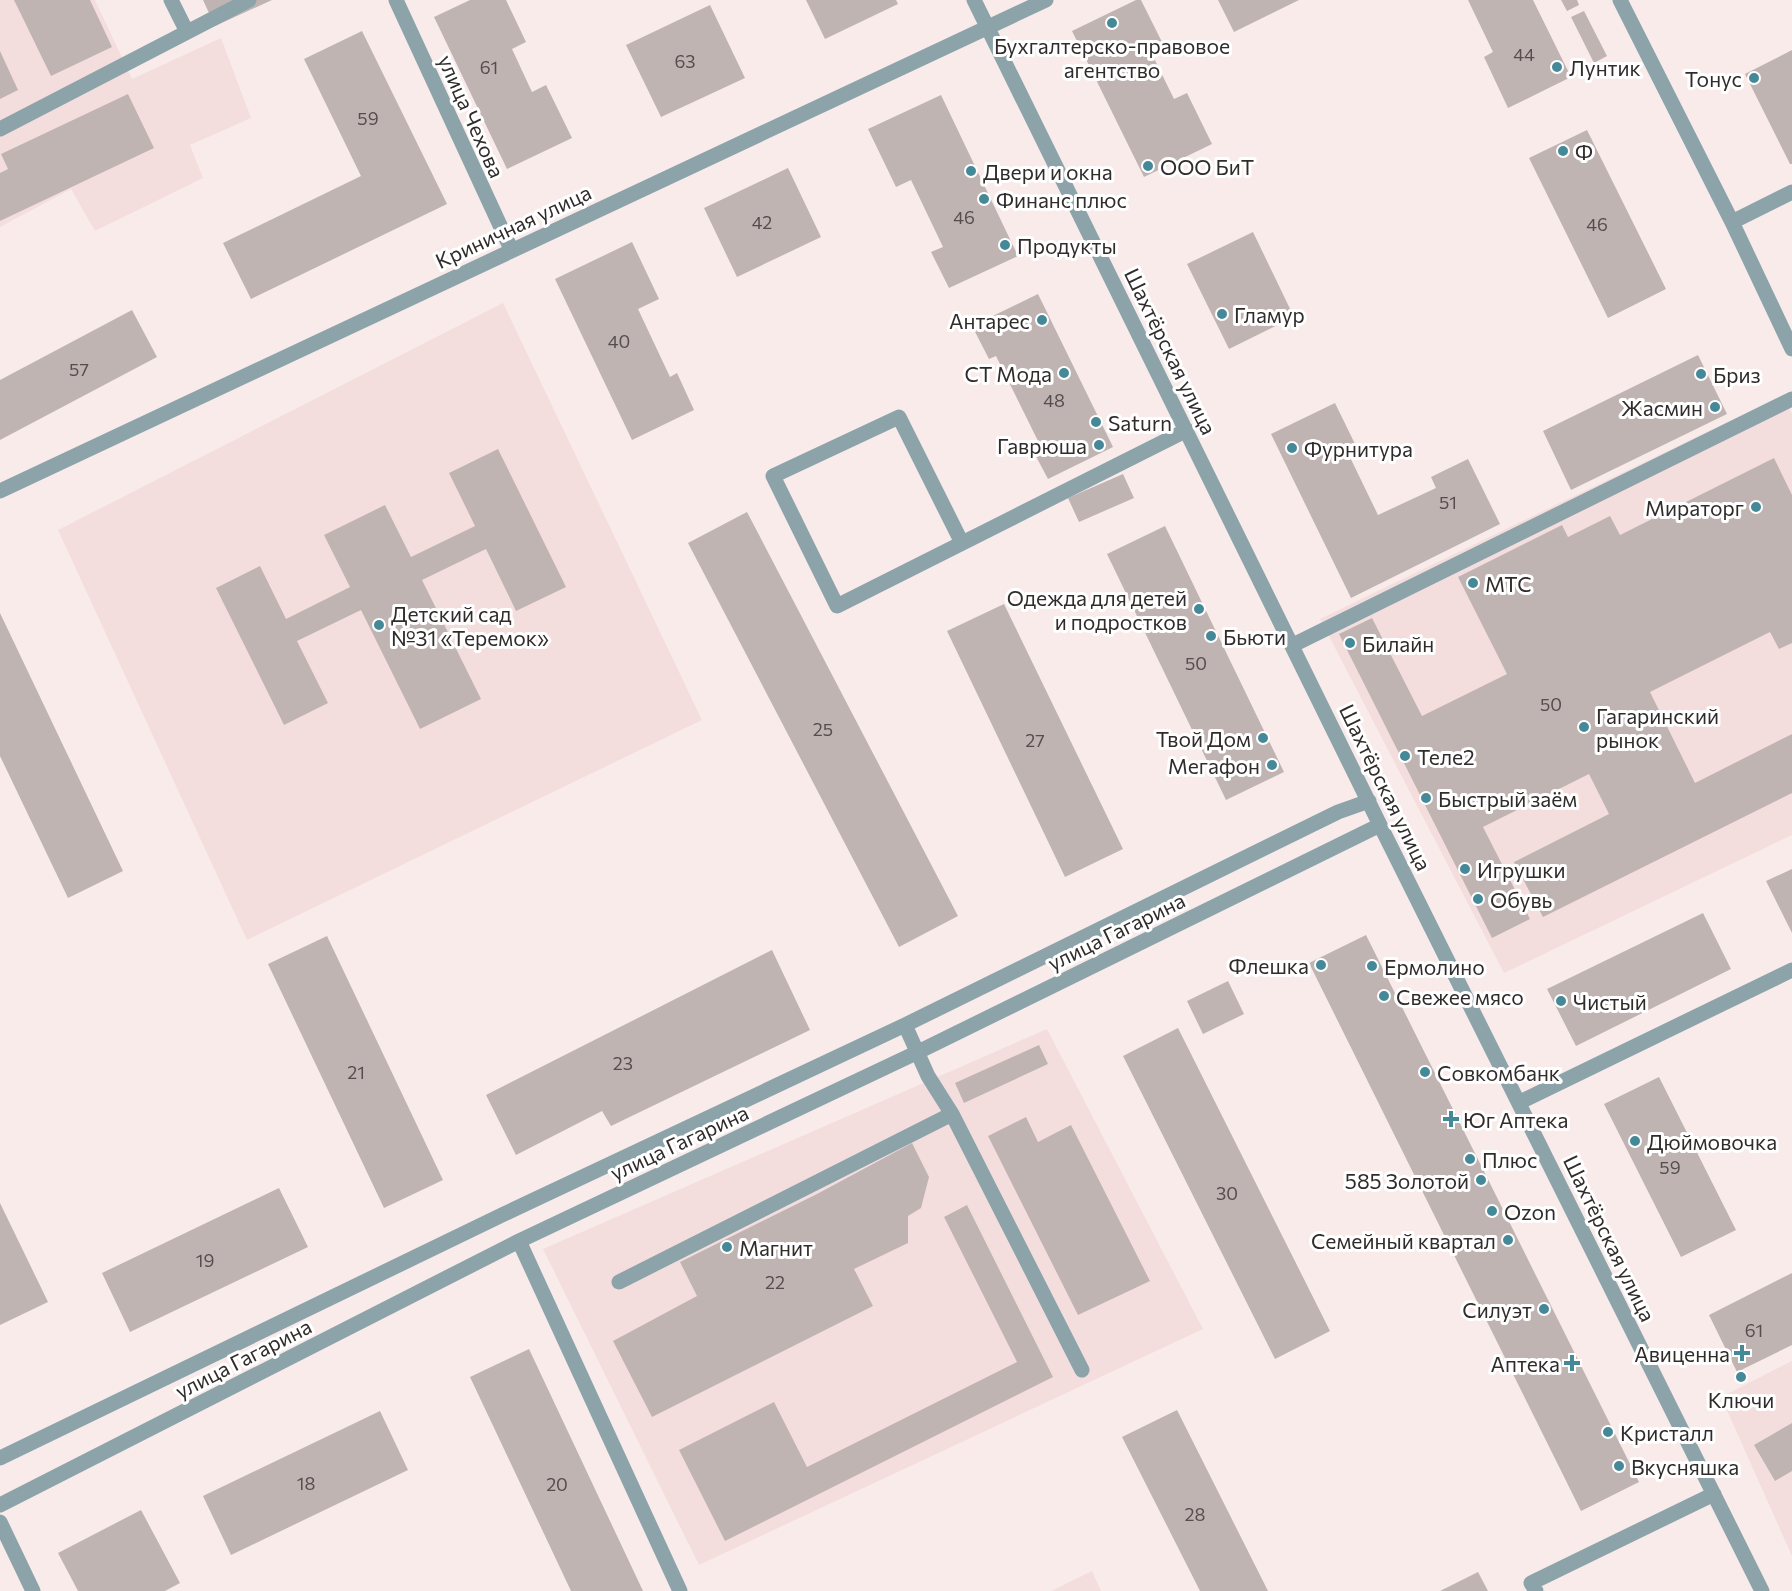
<svg xmlns="http://www.w3.org/2000/svg" width="1792" height="1591" font-family="Commissioner,sans-serif">
	<style>
		.built { fill: #f4dedd }
		.building { fill: #c0b4b3 }
		.lines { fill: none; stroke-linecap: round; stroke-linejoin: round }
		.minor { stroke: #8ca3a9; stroke-width: 15 }
		.poi-dot { fill: #458998; stroke: #fff; stroke-width: 2 }
		.labels { text-anchor: middle; dominant-baseline: central; stroke-width: 6; stroke-linejoin: round; paint-order: stroke }
		.number-label { font-size: 18px; fill: #554e4e }
		.poi-label { font-size: 21px; fill: #312c2c; stroke: #fff; text-anchor: start }
		.street-label { font-size: 21px; fill: #312c2c; stroke: #fff }
	</style>
	<rect width="100%" height="100%" fill="#f8ebea"/>
	<path class="built" d="M0,0H95L132,79L221,38L251,118L190,145L203,178L95,231L71,189L0,227Z
		M503,303L702,720L247,940L58,530Z
		M1783,395L1792,414V835L1504,973L1320,619Z
		M1047,1029L1203,1329L699,1565L543,1249Z
		M1792,1361V1556L1721,1397Z
		M1092,1571L1101,1591H1051Z"/>
	<path class="building" d="M14,0H90L112,47L51,76Z
		M203,0H272L215,26Z
		M470,0H506L526,42L512,49L532,92L546,85L572,138L507,169L434,17Z
		M806,0H896L898,4L825,39Z
		M1136,0H1141L1164,46L1151,52L1174,99L1187,93L1212,144L1144,177L1072,31Z
		M1218,0H1299L1234,32Z
		M1468,0H1533L1571,77L1508,108L1484,57L1493,52Z
		M1561,0H1577L1579,5L1567,11Z
		M710,5L745,78L661,117L626,45Z
		M1584,11L1607,56L1594,63L1571,17Z
		M362,31L447,204L251,299L223,243L361,176L304,59Z
		M1792,50V164H1790L1745,74Z
		M0,51L18,90L0,99Z
		M128,94L154,148L0,221V173L8,169L1,154Z
		M941,95L1018,256L949,288L931,252L943,247L911,180L896,187L868,129Z
		M1587,130L1666,289L1608,318L1529,158Z
		M788,168L821,237L737,277L704,208Z
		M1253,232L1294,317L1229,349L1187,264Z
		M632,242L659,299L638,309L670,377L677,373L694,410L632,440L555,279Z
		M1038,294L1113,447L1048,479L1030,445L1038,441L996,356L989,359L972,326Z
		M132,310L157,357L0,440V380Z
		M1698,355L1727,414L1571,490L1543,431Z
		M1335,403L1355,444L1346,449L1378,515L1436,488L1431,477L1468,459L1500,524L1351,598L1271,434Z
		M498,449L566,587L516,611L486,549L422,580L481,699L420,729L361,610L297,641L328,703L284,725L216,588L260,566L286,619L350,587L324,535L385,505L411,557L475,526L449,473Z
		M1774,458L1792,495V643L1779,649L1770,632L1650,692L1695,783L1792,734V793L1543,917L1514,862L1609,814L1589,774L1483,827L1530,919L1492,938L1339,634L1372,618L1422,716L1507,674L1458,577L1562,525L1568,537L1610,516L1620,535Z
		M1123,474L1134,498L1079,522L1068,498Z
		M747,512L958,916L899,947L688,543Z
		M1165,526L1284,772L1226,800L1107,554Z
		M1004,604L1123,849L1065,877L947,631Z
		M0,613L123,871L68,898L0,756Z
		M1792,869V933L1766,881Z
		M1703,913L1731,969L1576,1046L1547,989Z
		M1366,935L1639,1482L1581,1511L1309,963Z
		M327,936L443,1180L384,1208L268,964Z
		M772,950L810,1030L611,1126L602,1111L516,1155L486,1095Z
		M1228,981L1244,1014L1203,1034L1187,1001Z
		M1178,1028L1330,1331L1275,1359L1123,1056Z
		M1039,1045L1048,1064L964,1103L955,1083Z
		M1659,1077L1736,1230L1681,1257L1604,1104Z
		M1026,1117L1038,1142L1071,1125L1150,1281L1078,1315L988,1136Z
		M912,1143L929,1177L921,1208L908,1216V1243L854,1269L873,1306L652,1417L613,1341L697,1296L680,1262L817,1194Z
		M279,1188L308,1247L130,1332L102,1273Z
		M0,1203L48,1302L0,1325Z
		M967,1205L1053,1377L725,1541L679,1450L774,1402L807,1467L1017,1362L944,1217Z
		M1792,1273V1345L1737,1372L1709,1315Z
		M529,1349L643,1591H571L470,1377Z
		M1177,1410L1268,1591H1200L1122,1437Z
		M380,1411L408,1470L231,1555L203,1496Z
		M1792,1423V1471L1775,1481L1754,1445Z
		M141,1510L180,1583L165,1591H78L58,1553Z
		M1478,1572L1488,1591H1440Z"/>
	<g class="lines">
		<path class="minor" d="M171,0L187,32
			M396,0L511,249
			M974,0L1380,825L1762,1591
			M1620,0L1732,222L1792,349
			M0,129L249,0
			M1732,222L1792,192
			M0,491L1046,0
			M962,543L899,417L773,476L837,606L1187,430
			M1293,645L1792,399
			M905,1025L928,1076L952,1114L1082,1370
			M1520,1102L1792,970
			M519,1241L680,1591
			M619,1282L952,1114
			M0,1458L504,1214L905,1025L1338,812L1369,801
			M0,1505L519,1241L918,1052L1380,825
			M0,1522L33,1591
			M1536,1591L1531,1583L1714,1494"/>
	</g>
	<g class="poi-dot">
		<circle cx="1112" cy="23" r="6"/>
		<circle cx="1557" cy="67" r="6"/>
		<circle cx="1754" cy="78" r="6"/>
		<circle cx="1563" cy="151" r="6"/>
		<circle cx="1148" cy="166" r="6"/>
		<circle cx="971" cy="171" r="6"/>
		<circle cx="984" cy="199" r="6"/>
		<circle cx="1005" cy="245" r="6"/>
		<circle cx="1222" cy="314" r="6"/>
		<circle cx="1042" cy="320" r="6"/>
		<circle cx="1064" cy="373" r="6"/>
		<circle cx="1701" cy="374" r="6"/>
		<circle cx="1715" cy="407" r="6"/>
		<circle cx="1096" cy="422" r="6"/>
		<circle cx="1099" cy="445" r="6"/>
		<circle cx="1292" cy="448" r="6"/>
		<circle cx="1756" cy="507" r="6"/>
		<circle cx="1473" cy="583" r="6"/>
		<circle cx="1199" cy="609" r="6"/>
		<circle cx="379" cy="625" r="6"/>
		<circle cx="1211" cy="636" r="6"/>
		<circle cx="1350" cy="643" r="6"/>
		<circle cx="1584" cy="727" r="6"/>
		<circle cx="1263" cy="738" r="6"/>
		<circle cx="1405" cy="756" r="6"/>
		<circle cx="1272" cy="765" r="6"/>
		<circle cx="1426" cy="798" r="6"/>
		<circle cx="1465" cy="869" r="6"/>
		<circle cx="1478" cy="899" r="6"/>
		<circle cx="1321" cy="965" r="6"/>
		<circle cx="1372" cy="966" r="6"/>
		<circle cx="1384" cy="996" r="6"/>
		<circle cx="1561" cy="1001" r="6"/>
		<circle cx="1425" cy="1072" r="6"/>
		<path d="M1448 1110h6v6h6v6h-6v6h-6v-6h-6v-6h6z"/>
		<circle cx="1635" cy="1141" r="6"/>
		<circle cx="1470" cy="1159" r="6"/>
		<circle cx="1481" cy="1180" r="6"/>
		<circle cx="1492" cy="1211" r="6"/>
		<circle cx="1508" cy="1240" r="6"/>
		<circle cx="727" cy="1247" r="6"/>
		<circle cx="1544" cy="1309" r="6"/>
		<path d="M1739 1344h6v6h6v6h-6v6h-6v-6h-6v-6h6z"/>
		<path d="M1569 1354h6v6h6v6h-6v6h-6v-6h-6v-6h6z"/>
		<circle cx="1741" cy="1377" r="6"/>
		<circle cx="1608" cy="1432" r="6"/>
		<circle cx="1619" cy="1466" r="6"/>
	</g>
	<g class="labels">
		<g class="number-label">
			<text x="1524" y="54">44</text>
			<text x="685" y="61">63</text>
			<text x="489" y="67">61</text>
			<text x="368" y="118">59</text>
			<text x="964" y="217">46</text>
			<text x="762" y="222">42</text>
			<text x="1597" y="224">46</text>
			<text x="619" y="341">40</text>
			<text x="79" y="369">57</text>
			<text x="1054" y="400">48</text>
			<text x="1448" y="502">51</text>
			<text x="1196" y="663">50</text>
			<text x="1551" y="704">50</text>
			<text x="823" y="729">25</text>
			<text x="1035" y="740">27</text>
			<text x="623" y="1063">23</text>
			<text x="356" y="1072">21</text>
			<text x="1670" y="1167">59</text>
			<text x="1227" y="1193">30</text>
			<text x="205" y="1260">19</text>
			<text x="775" y="1282">22</text>
			<text x="1754" y="1330">61</text>
			<text x="306" y="1483">18</text>
			<text x="557" y="1484">20</text>
			<text x="1195" y="1514">28</text>
		</g>
		<g class="poi-label">
			<text x="1112" y="45" text-anchor="middle">Бухгалтерско-правовое<tspan x="1112" dy="24">агентство</tspan></text>
			<text x="1569" y="67">Лунтик</text>
			<text x="1742" y="78" text-anchor="end">Тонус</text>
			<text x="1575" y="151">Ф</text>
			<text x="1160" y="166">ООО БиТ</text>
			<text x="983" y="171">Двери и окна</text>
			<text x="996" y="199">Финанс плюс</text>
			<text x="1017" y="245">Продукты</text>
			<text x="1234" y="314">Гламур</text>
			<text x="1030" y="320" text-anchor="end">Антарес</text>
			<text x="1052" y="373" text-anchor="end">СТ Мода</text>
			<text x="1713" y="374">Бриз</text>
			<text x="1703" y="407" text-anchor="end">Жасмин</text>
			<text x="1108" y="422">Saturn</text>
			<text x="1087" y="445" text-anchor="end">Гаврюша</text>
			<text x="1304" y="448">Фурнитура</text>
			<text x="1744" y="507" text-anchor="end">Мираторг</text>
			<text x="1485" y="583">МТС</text>
			<text x="1187" y="597" text-anchor="end">Одежда для детей<tspan x="1187" dy="24">и подростков</tspan></text>
			<text x="391" y="613">Детский сад<tspan x="391" dy="24">№31 «Теремок»</tspan></text>
			<text x="1223" y="636">Бьюти</text>
			<text x="1362" y="643">Билайн</text>
			<text x="1596" y="715">Гагаринский<tspan x="1596" dy="24">рынок</tspan></text>
			<text x="1251" y="738" text-anchor="end">Твой Дом</text>
			<text x="1417" y="756">Теле2</text>
			<text x="1260" y="765" text-anchor="end">Мегафон</text>
			<text x="1438" y="798">Быстрый заём</text>
			<text x="1477" y="869">Игрушки</text>
			<text x="1490" y="899">Обувь</text>
			<text x="1309" y="965" text-anchor="end">Флешка</text>
			<text x="1384" y="966">Ермолино</text>
			<text x="1396" y="996">Свежее мясо</text>
			<text x="1573" y="1001">Чистый</text>
			<text x="1437" y="1072">Совкомбанк</text>
			<text x="1463" y="1119">Юг Аптека</text>
			<text x="1647" y="1141">Дюймовочка</text>
			<text x="1482" y="1159">Плюс</text>
			<text x="1469" y="1180" text-anchor="end">585 Золотой</text>
			<text x="1504" y="1211">Ozon</text>
			<text x="1496" y="1240" text-anchor="end">Семейный квартал</text>
			<text x="739" y="1247">Магнит</text>
			<text x="1532" y="1309" text-anchor="end">Силуэт</text>
			<text x="1730" y="1353" text-anchor="end">Авиценна</text>
			<text x="1560" y="1363" text-anchor="end">Аптека</text>
			<text x="1741" y="1399" text-anchor="middle">Ключи</text>
			<text x="1620" y="1432">Кристалл</text>
			<text x="1631" y="1466">Вкусняшка</text>
		</g>
		<g class="street-label">
			<text transform="translate(472 116) rotate(66)">улица Чехова</text>
			<text transform="translate(513 226) rotate(-25)">Криничная улица</text>
			<text transform="translate(1171 351) rotate(64)">Шахтёрская улица</text>
			<text transform="translate(1386 787) rotate(64)">Шахтёрская улица</text>
			<text transform="translate(1116 931) rotate(-26)">улица Гагарина</text>
			<text transform="translate(679 1142) rotate(-25)">улица Гагарина</text>
			<text transform="translate(1610 1238) rotate(64)">Шахтёрская улица</text>
			<text transform="translate(243 1358) rotate(-27)">улица Гагарина</text>
		</g>
	</g>
</svg>
